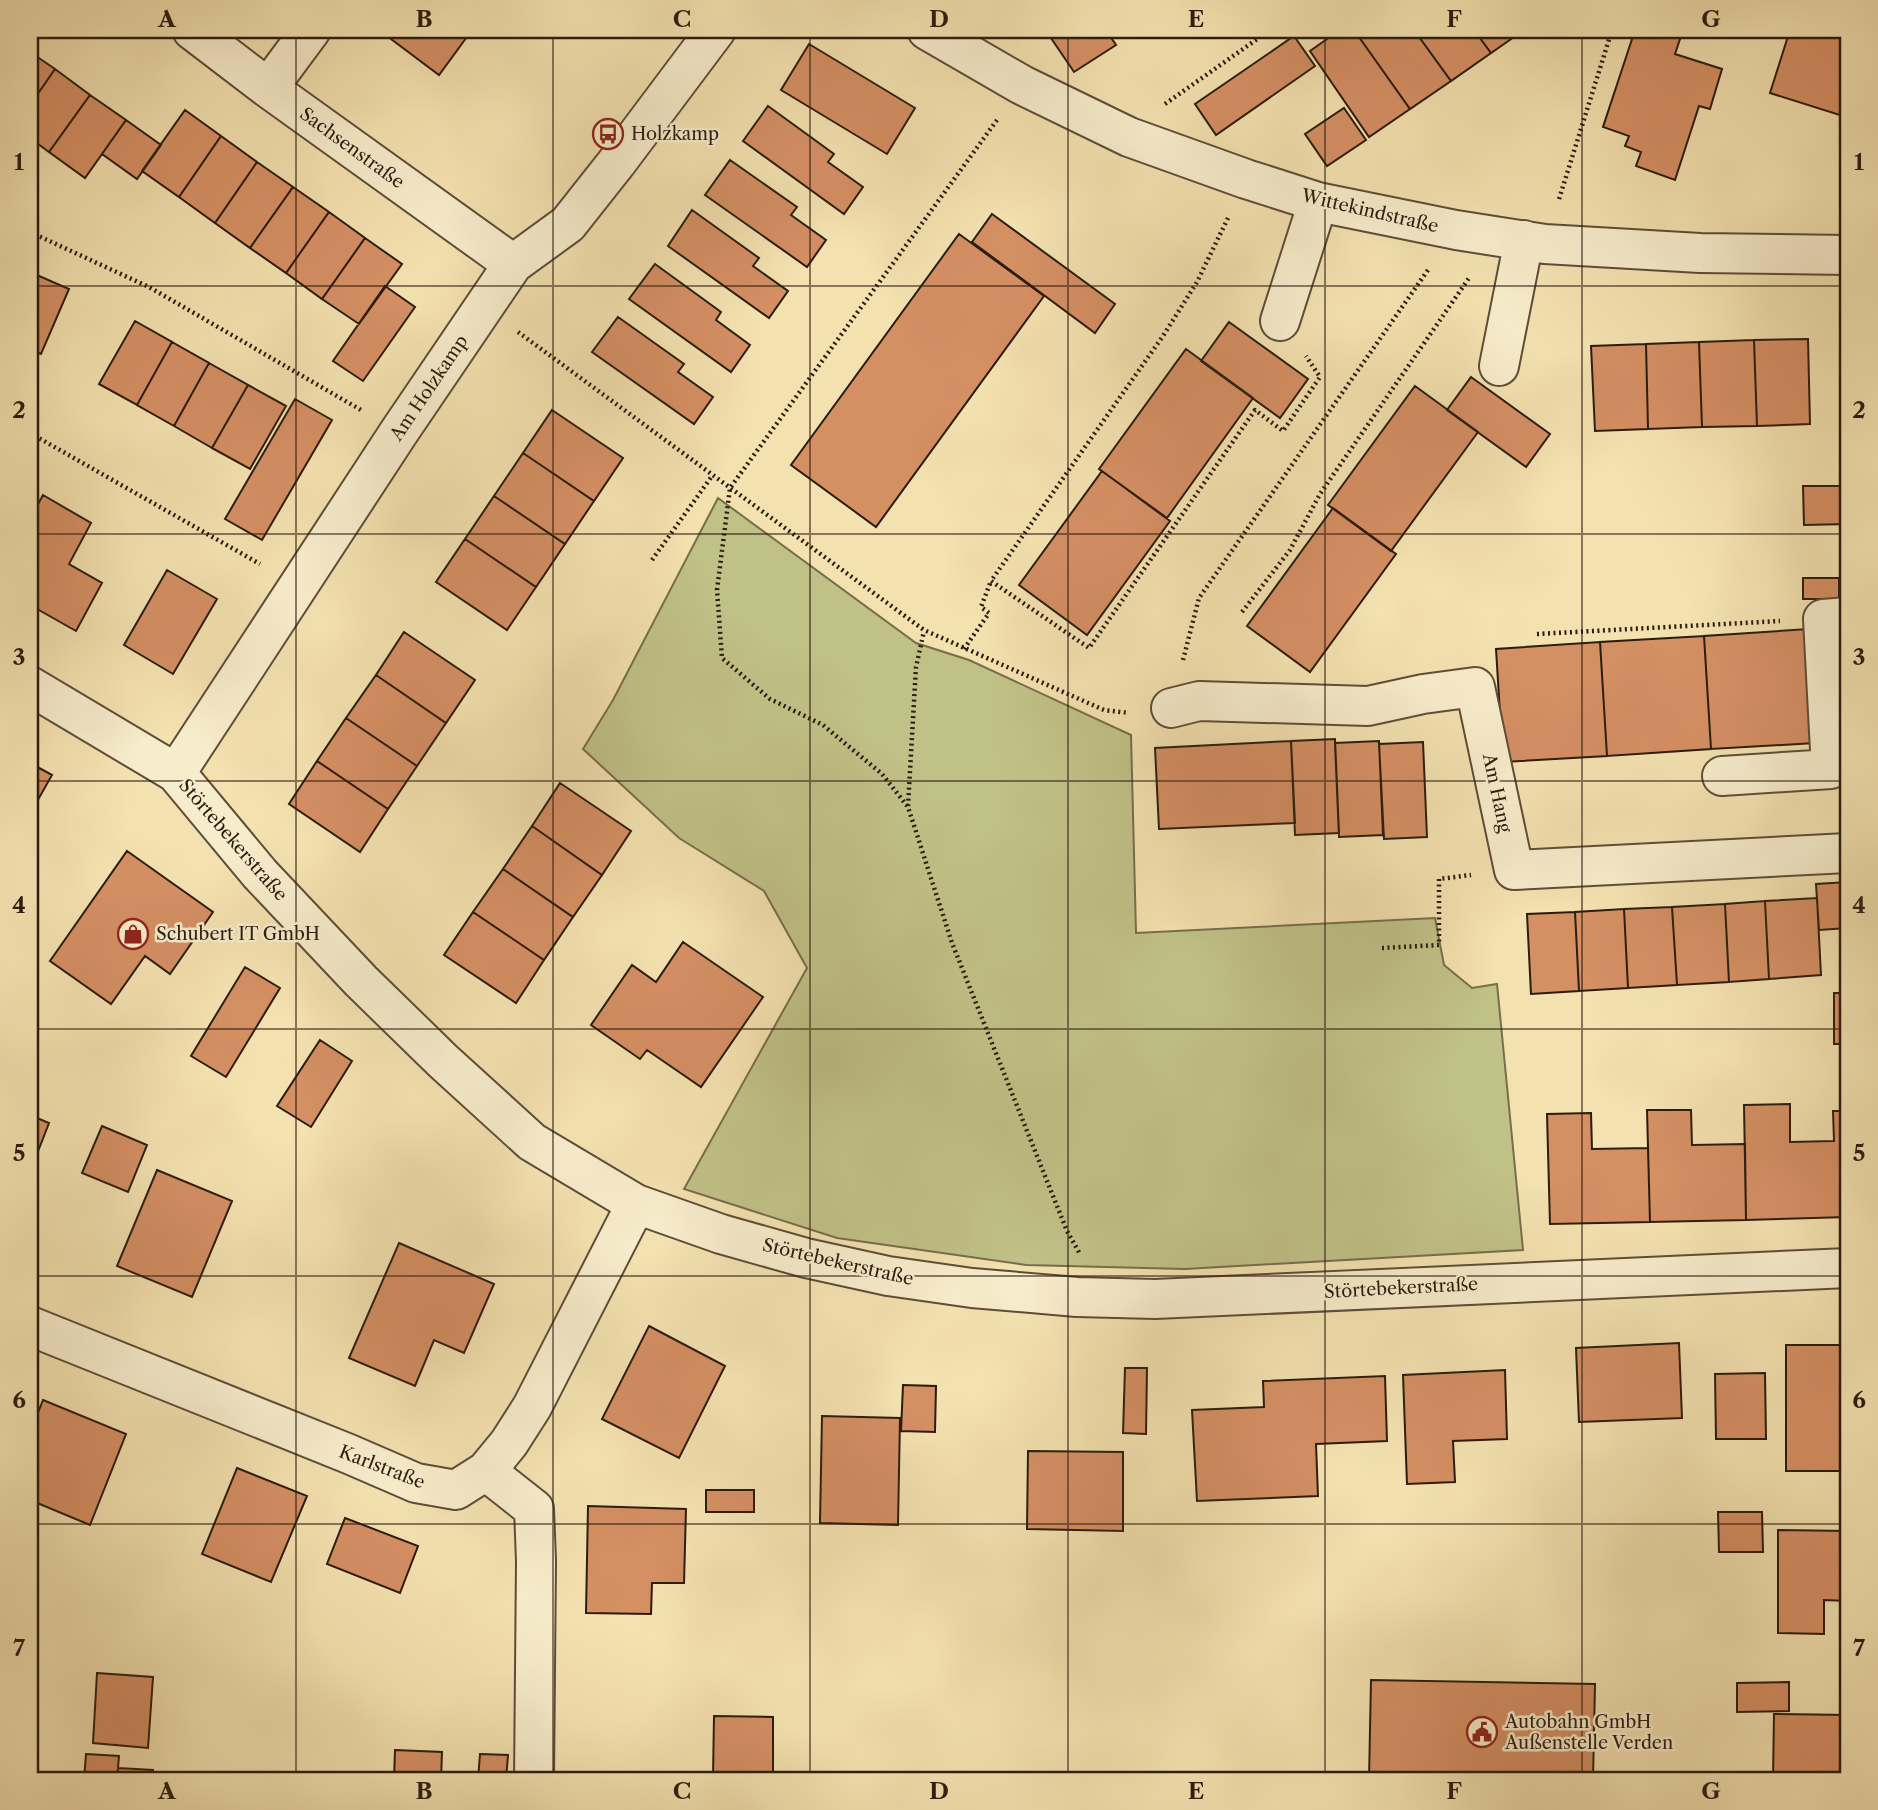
<svg xmlns="http://www.w3.org/2000/svg" width="1878" height="1810" font-family="'Libre Caslon Text',serif">
	<style>
		.green { fill: #c0c187; stroke: #766e4c; stroke-width: 2 }
		.building { fill: #d48f63; stroke: #2b1c10; stroke-width: 2 }
		.lines { fill: none; stroke-linecap: round; stroke-linejoin: round }
		.minor-casing { stroke: #5d4d38; stroke-width: 42 }
		.path { stroke: #2b1c10; stroke-width: 4.5; stroke-dasharray: 2 3.5; stroke-linecap: butt }
		.minor { stroke: #f7eccb; stroke-width: 38 }
		.grid { fill: none; stroke: #2b1c10; stroke-width: 2; stroke-opacity: 0.55 }
		.labels { text-anchor: middle; dominant-baseline: central; stroke-width: 5; stroke-linejoin: round; paint-order: stroke }
		.poi-label { font-size: 18px; fill: #2b1c10; stroke: #f7eccb; text-anchor: start }
		.street-label { font-size: 18px; fill: #2b1c10; stroke: #f7eccb }
		.neatline { fill: none; stroke: #2b1c10; stroke-width: 2.5 }
		.grid-label { font-size: 23px; text-anchor: middle; font-weight: bold; fill: #2b1c10 }
	</style>
	<rect width="100%" height="100%" fill="#f3e1af"/>
	<filter id="stains"><feTurbulence type="fractalNoise" baseFrequency=".00286" numOctaves="4"/><feColorMatrix values="0 0 0 0 .2 0 0 0 0 .09 0 0 0 0 .02 0 0 0 .5 -.17"/></filter>
	<radialGradient id="worn" r=".72"><stop offset=".6" stop-color="#630" stop-opacity="0"/><stop offset="1" stop-color="#630" stop-opacity=".3"/></radialGradient>
	<path class="green" d="M718,498L916,643L969,660L1131,735L1136,933L1435,918L1444,965L1472,988L1497,984L1523,1250L1185,1269L1026,1265L837,1238L684,1189L807,968L764,891L679,838L583,749L613,700Z"/>
	<path class="building" d="M379,30H472L439,75Z
		M1064,30H1106L1116,45L1074,72L1051,38Z
		M1340,30H1354L1410,109L1369,137L1310,51Z
		M1354,30H1414L1451,81L1410,109Z
		M1414,30H1474L1491,53L1451,81Z
		M1474,30H1524L1491,53Z
		M1635,30H1674L1682,33L1675,54L1722,69L1710,109L1699,106L1675,180L1636,166L1641,152L1625,146L1629,136L1603,127Z
		M1790,30H1848V109L1846,117L1770,93Z
		M1294,36L1315,66L1216,135L1195,104Z
		M809,44L915,108L887,154L781,90Z
		M30,52L55,69L30,105Z
		M55,69L90,95L49,152L30,138V105Z
		M90,95L126,120L85,178L49,152Z
		M768,106L834,154L828,162L863,187L844,214L743,141Z
		M1344,108L1366,140L1327,166L1305,134Z
		M185,110L221,136L179,197L142,171Z
		M126,120L161,145L137,179L102,154Z
		M221,136L257,162L215,223L179,197Z
		M730,160L797,207L791,215L826,240L807,267L705,195Z
		M257,162L293,187L250,248L215,223Z
		M293,187L329,212L286,273L250,248Z
		M692,210L759,258L753,266L788,291L769,318L668,246Z
		M329,212L365,238L322,299L286,273Z
		M992,214L1115,304L1095,333L972,242Z
		M959,234L1044,296L876,527L791,465Z
		M365,238L402,264L359,324L322,299Z
		M655,264L721,312L716,320L750,345L731,372L629,299Z
		M30,272L69,289L41,354L30,349Z
		M385,286L415,307L363,381L333,361Z
		M618,317L684,364L678,372L713,397L694,424L592,352Z
		M135,321L172,342L137,405L99,384Z
		M1229,322L1308,379L1280,418L1201,361Z
		M1808,339L1810,424L1757,426L1754,340Z
		M1754,340L1757,426L1702,427L1699,342Z
		M172,342L209,363L174,426L137,405Z
		M1699,342L1702,427L1648,429L1646,344Z
		M1646,344L1648,429L1595,431L1591,346Z
		M1186,349L1253,398L1167,518L1099,469Z
		M209,363L248,385L212,448L174,426Z
		M1471,377L1550,434L1526,467L1447,410Z
		M248,385L286,406L250,469L212,448Z
		M1415,386L1478,432L1391,551L1328,505Z
		M295,399L332,420L262,540L225,519Z
		M552,410L623,458L594,501L523,453Z
		M523,453L594,501L565,544L494,496Z
		M1102,471L1170,521L1087,635L1019,585Z
		M1803,486H1848V524L1804,525Z
		M43,495L91,523L69,564L102,583L76,631L30,605V519Z
		M494,496L565,544L536,587L465,539Z
		M1333,508L1396,554L1310,672L1247,626Z
		M465,539L536,587L507,630L436,582Z
		M167,570L217,599L173,674L124,645Z
		M1803,578H1839V599H1803Z
		M1808,629L1815,743L1711,749L1704,636Z
		M404,632L475,680L446,723L376,675Z
		M1704,636L1711,749L1607,756L1600,642Z
		M1600,642L1607,756L1503,762L1496,649Z
		M376,675L446,723L417,766L346,718Z
		M346,718L417,766L388,809L317,761Z
		M1335,739L1339,833L1295,835L1291,741Z
		M1291,741L1295,823L1159,829L1155,748Z
		M1379,741L1383,835L1339,837L1335,743Z
		M1423,742L1427,837L1384,839L1379,744Z
		M317,761L388,809L360,852L289,804Z
		M30,763L52,775L30,814Z
		M560,783L631,831L602,875L532,826Z
		M532,826L602,875L573,917L503,869Z
		M127,851L213,912L170,974L145,956L111,1004L50,961Z
		M503,869L573,917L544,960L473,912Z
		M1848,882V928L1819,930L1816,884Z
		M1817,898L1821,975L1769,979L1765,901Z
		M1765,901L1769,979L1729,982L1725,904Z
		M1725,904L1729,982L1677,985L1672,907Z
		M1672,907L1677,985L1628,988L1624,909Z
		M1624,909L1628,988L1579,991L1575,912Z
		M473,912L544,960L516,1003L444,955Z
		M1575,912L1579,991L1531,994L1527,914Z
		M683,942L763,997L701,1087L647,1050L640,1059L591,1025L632,965L656,982Z
		M245,967L280,988L226,1077L191,1056Z
		M1834,993H1848V1044H1834Z
		M320,1040L352,1061L311,1127L277,1106Z
		M1790,1104V1142L1834,1141L1833,1111H1848V1217L1746,1220L1744,1105Z
		M1647,1110H1691L1692,1145L1745,1144L1746,1220L1650,1222Z
		M1591,1113L1592,1149L1648,1148L1650,1222L1550,1224L1547,1114Z
		M30,1115L49,1123L30,1172Z
		M102,1126L147,1145L128,1192L82,1173Z
		M157,1170L232,1201L192,1297L117,1266Z
		M399,1243L494,1284L464,1353L434,1340L415,1386L349,1358Z
		M649,1326L725,1366L679,1458L602,1419Z
		M1679,1343L1682,1418L1579,1422L1576,1348Z
		M1786,1345H1848V1471H1786Z
		M1125,1368H1147L1146,1434L1123,1433Z
		M1505,1370L1507,1439L1453,1441L1455,1482L1407,1484L1403,1375Z
		M1765,1373L1766,1439H1716L1715,1374Z
		M1385,1376L1387,1441L1316,1444L1318,1496L1197,1501L1192,1410L1264,1407L1263,1381Z
		M903,1385L936,1386L935,1432L901,1431Z
		M43,1400L126,1434L90,1525L30,1500V1433Z
		M822,1416L900,1418L898,1525L820,1523Z
		M1028,1451L1123,1452V1531L1027,1529Z
		M237,1468L307,1496L271,1582L202,1554Z
		M706,1490H754V1512H706Z
		M588,1506L686,1509L684,1583H652L651,1614L586,1613Z
		M1718,1512H1762L1763,1552H1719Z
		M345,1518L418,1546L400,1593L327,1564Z
		M1778,1530L1848,1531V1601L1824,1600V1634L1778,1633Z
		M97,1673L153,1677L148,1748L93,1743Z
		M1371,1680L1595,1684L1593,1780H1369Z
		M1789,1682V1711L1737,1712V1683Z
		M1774,1714L1848,1715V1780H1773Z
		M714,1716L773,1717V1777H713Z
		M395,1750L442,1752L441,1780H394Z
		M86,1754L119,1756L117,1780H84Z
		M480,1754L508,1755L506,1780H478Z
		M118,1768L153,1770L152,1780H117Z"/>
	<g class="lines">
		<g class="minor-casing">
			<path id="minor" d="M192,30L268,88L513,264
				M927,30L1022,85L1129,137L1246,179L1318,202L1456,230L1545,244L1700,253L1848,255
				M268,88L311,30
				M1280,321L1318,202
				M1499,366L1524,240
				M30,686L176,773L260,874L361,981L443,1061L532,1142L636,1204L721,1234L806,1258L888,1276L972,1288L1077,1297L1155,1299L1848,1268
				M1171,708L1199,701L1368,706L1423,694L1475,687L1514,870L1848,853
				M176,773L399,432L513,264L568,224L617,162L716,30
				M1722,776L1831,769L1823,619L1848,617
				M30,1326L349,1454L416,1483L456,1490L486,1471L509,1443L532,1407L636,1204
				M486,1471L534,1509L536,1561L534,1780"/>
		</g>
		<path class="path" d="M1165,104L1270,30
			M997,120L730,488L717,590L722,658L770,699L823,725L882,774L908,807L952,943L1067,1231L1080,1254
			M1559,199L1612,30
			M1228,218L1197,282L1163,336L991,581L1089,648L1255,410L1283,431L1320,377L1306,356
			M30,232L149,287L361,410
			M518,332L924,630L1104,710L1129,713
			M30,433L260,564
			M652,560L712,476
			M1242,612L1290,550L1320,494L1469,278
			M1537,634L1780,621
			M964,649L989,613L981,607L991,581
			M1183,660L1199,598L1428,270
			M908,806L916,667L924,631
			M1382,948L1439,945V879L1471,875"/>
		<use href="#minor" class="minor"/>
	</g>
	<path class="grid" d="M296,30V1780M553,30V1780M810,30V1780M1068,30V1780M1325,30V1780M1582,30V1780M30,286H1848M30,534H1848M30,781H1848M30,1029H1848M30,1276H1848M30,1524H1848"/>
	<defs>
		<g id="bus-ring" transform="scale(1.575)"><circle r="9.5" fill="#f7eccb" stroke="#8f2418" stroke-width="1.5"/><path d="M-5-6H5V4H4V6H2V4H-2V6H-4V4H-5ZM-3.5-4V0h7V-4ZM-3.5 1.2v1.5H-2V1.2ZM2 1.2v1.5H3.5V1.2Z" fill="#8f2418"/></g>
		<g id="shop-ring" transform="scale(1.575)"><circle r="9.5" fill="#f7eccb" stroke="#8f2418" stroke-width="1.5"/><path d="M-5-2.5h2.3a2.7 3.5 0 0 1 5.4 0H5L5.5 6h-11ZM-1.5-2.5h3a1.5 2.3 0 0 0-3 0Z" fill="#8f2418"/></g>
		<g id="civic-ring" transform="scale(1.575)"><circle r="9.5" fill="#f7eccb" stroke="#8f2418" stroke-width="1.5"/><path d="M-.6-6.5H3V-4.5H.6V-3L4-1V1h2V6H-6V1h2V-1L-.6-3ZM-1.2 2.5V6h2.4V2.5Z" fill="#8f2418"/></g>
	</defs>
	<g fill-rule="evenodd">
		<use href="#bus-ring" x="608" y="134"/>
		<use href="#shop-ring" x="133" y="934"/>
		<use href="#civic-ring" x="1482" y="1732"/>
	</g>
	<g class="labels">
		<g class="poi-label">
			<text x="631" y="134">Holzkamp</text>
			<text x="156" y="934">Schubert IT GmbH</text>
			<text x="1505" y="1722">Autobahn GmbH<tspan x="1505" dy="21">Außenstelle Verden</tspan></text>
		</g>
		<g class="street-label">
			<text transform="translate(352 148) rotate(36)">Sachsenstraße</text>
			<text transform="translate(1370 211) rotate(13)">Wittekindstraße</text>
			<text transform="translate(429 388) rotate(-56)">Am Holzkamp</text>
			<text transform="translate(1497 793) rotate(78)">Am Hang</text>
			<text transform="translate(233 840) rotate(49)">Störtebekerstraße</text>
			<text transform="translate(838 1262) rotate(13)">Störtebekerstraße</text>
			<text transform="translate(1401 1288) rotate(-3)">Störtebekerstraße</text>
			<text transform="translate(382 1467) rotate(21)">Karlstraße</text>
		</g>
	</g>
	<rect width="1878" height="1810" fill="none" stroke="#f3e1af" stroke-width="77"/>
	<rect x="38" y="38" width="1802" height="1734" class="neatline"/>
	<g class="grid-label">
		<text x="167" y="27">A</text>
		<text x="424" y="27">B</text>
		<text x="682" y="27">C</text>
		<text x="939" y="27">D</text>
		<text x="1196" y="27">E</text>
		<text x="1454" y="27">F</text>
		<text x="1711" y="27">G</text>
		<text x="19" y="170">1</text>
		<text x="1859" y="170">1</text>
		<text x="19" y="418">2</text>
		<text x="1859" y="418">2</text>
		<text x="19" y="665">3</text>
		<text x="1859" y="665">3</text>
		<text x="19" y="913">4</text>
		<text x="1859" y="913">4</text>
		<text x="19" y="1161">5</text>
		<text x="1859" y="1161">5</text>
		<text x="19" y="1408">6</text>
		<text x="1859" y="1408">6</text>
		<text x="19" y="1656">7</text>
		<text x="1859" y="1656">7</text>
		<text x="167" y="1799">A</text>
		<text x="424" y="1799">B</text>
		<text x="682" y="1799">C</text>
		<text x="939" y="1799">D</text>
		<text x="1196" y="1799">E</text>
		<text x="1454" y="1799">F</text>
		<text x="1711" y="1799">G</text>
	</g>
	<rect width="100%" height="100%" filter="url(#stains)"/>
	<rect width="100%" height="100%" fill="url(#worn)"/>
</svg>
